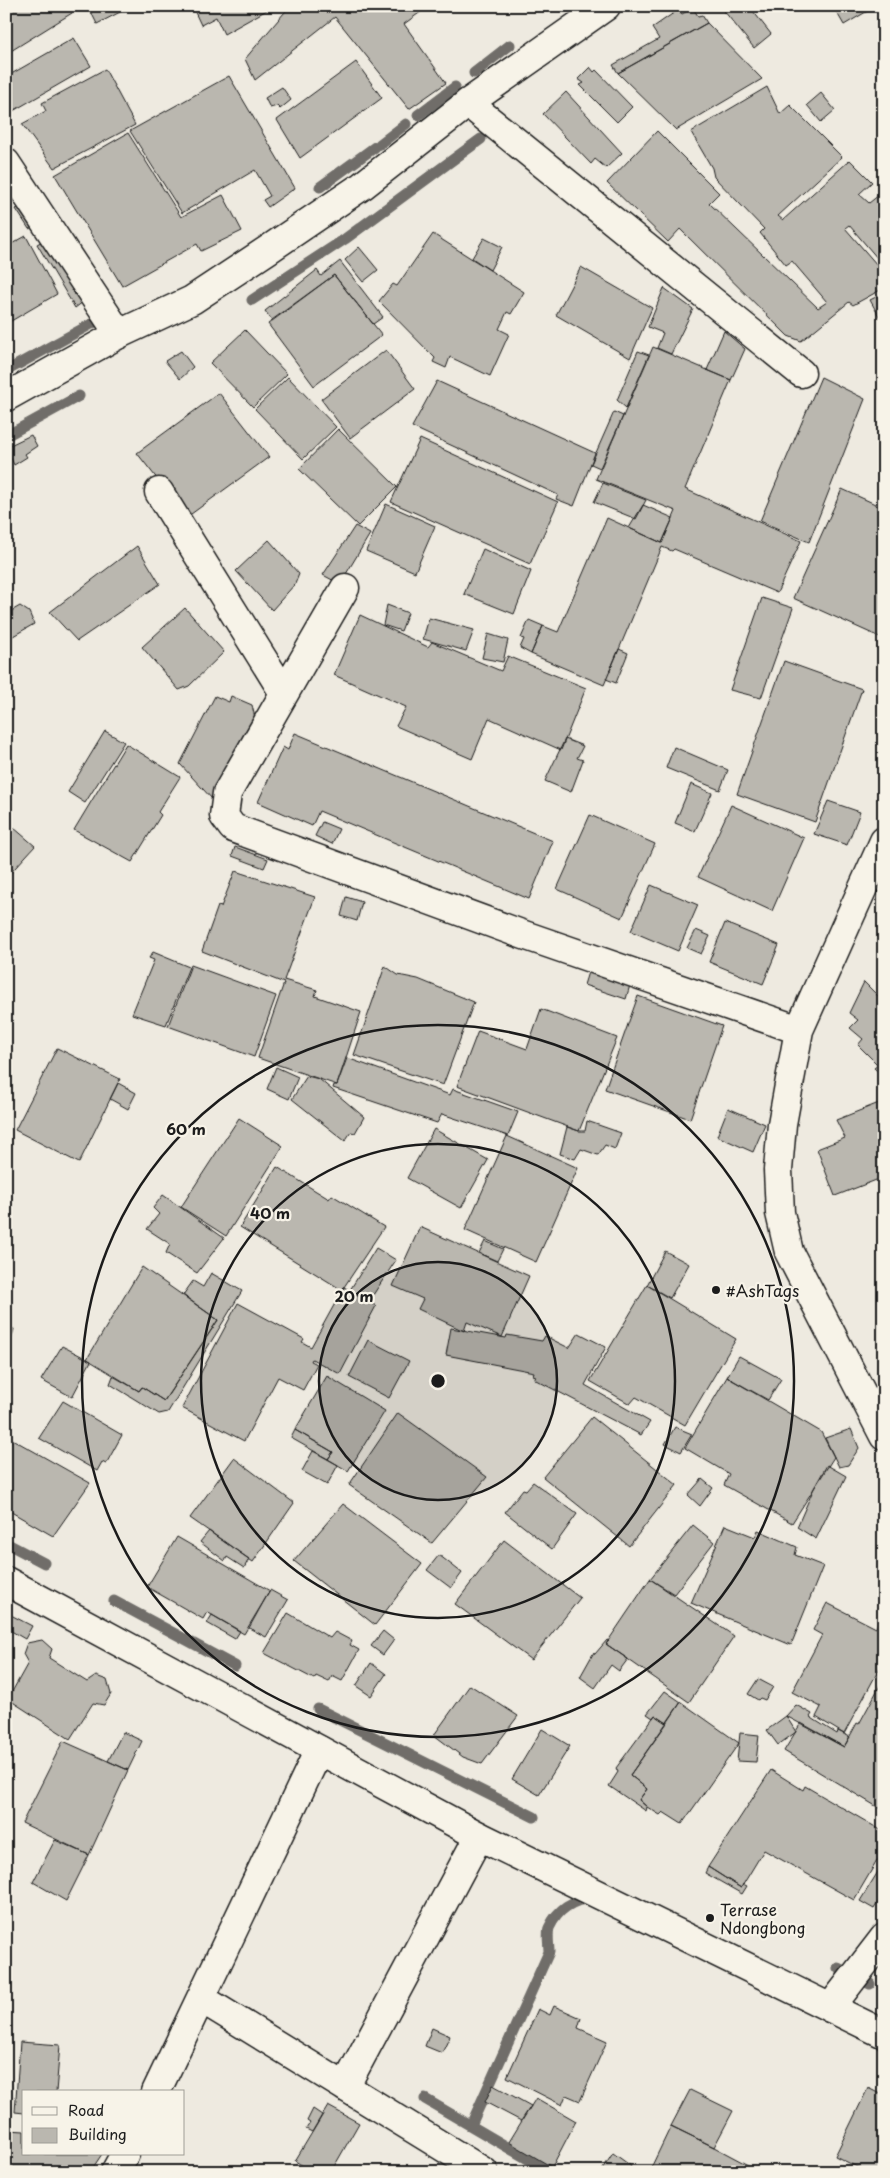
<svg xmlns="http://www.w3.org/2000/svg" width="890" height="2178" font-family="'Playpen Sans',sans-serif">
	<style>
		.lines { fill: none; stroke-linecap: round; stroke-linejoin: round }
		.stream { stroke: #6f6d69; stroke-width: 11 }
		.building { fill: #bab7af; stroke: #1c1c1c }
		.street-casing { stroke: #1c1c1c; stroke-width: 31 }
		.secondary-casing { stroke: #1c1c1c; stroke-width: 31 }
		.street { stroke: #f7f3e8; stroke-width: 28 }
		.secondary { stroke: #f7f3e8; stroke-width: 28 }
		.ring { fill: none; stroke: #1c1c1c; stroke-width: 2.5 }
		.poi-dot { fill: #1c1c1c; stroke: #f7f3e8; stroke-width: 2 }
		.labels { text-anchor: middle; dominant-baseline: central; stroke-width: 4.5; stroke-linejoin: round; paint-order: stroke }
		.poi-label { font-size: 16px; fill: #1c1c1c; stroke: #f7f3e8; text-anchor: start }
		.centre { fill: #1c1c1c; stroke: #f7f3e8; stroke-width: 2.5 }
		.ring-label { font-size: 15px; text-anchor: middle; font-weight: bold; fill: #1c1c1c; stroke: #f7f3e8; stroke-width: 4.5; stroke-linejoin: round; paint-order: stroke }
	</style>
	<rect width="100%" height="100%" fill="#eeeae0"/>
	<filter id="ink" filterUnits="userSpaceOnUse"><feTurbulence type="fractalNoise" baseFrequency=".02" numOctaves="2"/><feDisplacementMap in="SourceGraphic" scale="10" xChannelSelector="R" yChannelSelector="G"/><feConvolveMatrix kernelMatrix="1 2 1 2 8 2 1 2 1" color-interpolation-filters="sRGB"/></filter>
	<g filter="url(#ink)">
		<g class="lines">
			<path class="stream" d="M474,73L510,45
				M418,115L455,87
				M380,144L406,124
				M320,187L375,147
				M252,300L345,239L481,139
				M6,371L95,322
				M6,436L79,396
				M6,1543L44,1563
				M114,1601L235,1666
				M318,1709L534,1817
				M838,1968L870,1984
				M425,2099L550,2172
				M471,2125L549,1952C549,1945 547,1935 549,1928C557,1910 573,1898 593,1899"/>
		</g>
		<path class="building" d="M6,6H68L72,13L6,54Z
			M88,6H119L122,11L97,24Z
			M192,6H274L224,34L216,17L201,25Z
			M290,6H429L404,24L446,83L409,109L335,17L255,80L245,59Z
			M720,6H749L771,34L754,48Z
			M833,6H876L844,25Z
			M693,8L698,16L702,15L707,23L618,73L613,65L659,39L652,28L678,10L682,14Z
			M707,23L762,79L676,130L618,73Z
			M74,38L91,66L6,115V77Z
			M356,62L382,98L300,158L277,120Z
			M590,67L594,72L596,70L632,107L617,122L580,85L584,83L578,79Z
			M105,69L135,125L54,168L22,124L46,111L42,103Z
			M229,76L295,188L268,207L263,200L270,196L255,170L182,213L130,131Z
			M282,87L291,100L280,109L277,106L270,108L265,98Z
			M767,87L780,114L790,105L842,157L778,216L783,220L850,160L872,182L859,194L869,203L884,191V266L849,225L845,228L884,273V288L853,305L849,302L801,341L788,336L680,229L668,242L607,183L657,131L719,193L709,203L818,308L827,302L792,261L786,265L760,233L764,229L714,177L712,168L691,132Z
			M566,92L622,153L606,168L595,159L591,164L543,114Z
			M821,93L835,110L821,122L807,105Z
			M128,133L181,217L223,195L242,231L201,251L197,244L122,286L55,175Z
			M26,203L39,223L29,229L16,209Z
			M433,234L524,292L511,314L507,312L499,329L509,334L490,376L450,357L446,368L433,362L435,358L379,301L393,284L397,286Z
			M26,236L57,294L6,324V247Z
			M48,238L83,302L75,308L37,244Z
			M484,238L502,247L490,270L472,258Z
			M359,247L378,270L363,282L345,260Z
			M340,261L383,317L373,324L334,275L272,320L265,311L317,270L321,276Z
			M581,267L652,308L630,358L556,315Z
			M334,275L382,335L314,386L268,324Z
			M664,288L693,309L671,354L657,348L663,333L648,327Z
			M884,293V325L870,300Z
			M245,330L287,374L253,407L210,363Z
			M724,331L745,349L731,380L707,370Z
			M653,347L731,380L685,489L801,541L777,593L674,549L672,551L662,547L604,685L531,654L543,626L558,632L607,518L662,543L676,511L596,479Z
			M386,350L415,389L350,438L321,399Z
			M181,351L193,367L180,379L165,361Z
			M638,351L649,355L626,408L617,400Z
			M288,377L336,427L303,459L255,409Z
			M821,377L865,399L809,542L760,521Z
			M437,381L595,453L574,506L556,499L558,495L412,427Z
			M219,393L269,457L187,517L137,453Z
			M614,412L623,416L600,468L591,464Z
			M338,429L397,487L358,526L299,469Z
			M31,435L37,446L25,454L27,457L14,465L6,447Z
			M420,439L558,502L530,564L391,502Z
			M603,483L646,500L636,519L594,502Z
			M842,489L884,508V639L793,598Z
			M386,504L435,526L415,572L366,551Z
			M643,505L673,518L662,543L629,528Z
			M355,526L370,534L340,584L323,575Z
			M269,540L299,574L295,584L272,610L236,571Z
			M137,546L160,584L77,641L50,612Z
			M483,549L531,571L514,614L464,594Z
			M762,598L793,608L761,698L730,690Z
			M387,605L408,613L401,631L383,625Z
			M20,606L29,612L34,624L6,640V614Z
			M185,608L224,652L189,686L179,690L142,647Z
			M360,615L428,647L432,642L501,671L508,656L586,688L561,750L489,718L472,759L396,726L406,707L334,675Z
			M429,618L474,630L466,651L423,639Z
			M529,620L543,626L531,654L520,648L524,639L521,638Z
			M488,634L508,640L503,662L482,658Z
			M619,649L628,653L616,683L606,679Z
			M784,661L862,689L815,822L737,794Z
			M215,696L229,702L231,696L252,705L255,718L213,800L180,764Z
			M105,731L124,742L85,803L68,792Z
			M295,733L553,841L529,899L319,811L312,826L258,802L283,747L288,750Z
			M565,739L583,746L577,758L583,760L571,792L545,781Z
			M126,744L180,777L158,812L161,815L132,862L74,830Z
			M674,747L728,770L720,790L666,768Z
			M691,784L712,793L695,831L675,823Z
			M828,801L860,812L847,845L814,834Z
			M731,805L804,838L772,911L698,877Z
			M590,815L655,844L622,918L557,889Z
			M6,821L35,846L6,878Z
			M322,822L339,829L332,844L315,836Z
			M235,847L268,859L264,868L232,856Z
			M235,871L315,897L284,980L317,990L315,996L361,1012L337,1085L258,1058L284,983L202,951L218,906L221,907Z
			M651,885L698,905L678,951L631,931Z
			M346,897L362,902L357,921L341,916Z
			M725,923L779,945L763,984L709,962Z
			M696,930L710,936L701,954L687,948Z
			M153,952L189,967L166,1025L132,1014L154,960L149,958Z
			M191,965L276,996L254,1057L168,1026Z
			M385,966L398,975L418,979L474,1002L443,1085L354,1055Z
			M588,972L630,985L626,999L584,985Z
			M864,982L884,1002V1077L874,1068L878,1065L858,1045L863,1039L850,1028L858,1020L849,1013Z
			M638,996L722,1026L690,1119L605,1089Z
			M541,1009L617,1038L579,1131L457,1086L478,1031L527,1049Z
			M57,1048L120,1079L79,1163L15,1130Z
			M347,1058L450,1095L453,1089L518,1112L508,1136L442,1114L437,1123L333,1088L334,1085H337Z
			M276,1067L298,1077L289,1099L267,1089Z
			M307,1076L319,1079L364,1117L355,1133L351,1132L345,1141L292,1099Z
			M118,1083L136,1093L128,1109L110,1099Z
			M884,1101V1177L835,1196L817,1149L845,1138L836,1120Z
			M728,1108L765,1124L753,1152L717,1136Z
			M239,1118L283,1146L226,1236L181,1207Z
			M587,1121L621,1133L615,1149L605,1145L598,1155L581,1149L575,1159L560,1154L567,1127L579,1131H585Z
			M434,1129L488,1160L461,1208L407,1178Z
			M507,1136L578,1168L536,1262L465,1230Z
			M277,1167L329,1199L332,1195L384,1227L342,1290L240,1227Z
			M163,1195L224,1238L197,1273L166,1253L170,1244L147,1229L159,1214L153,1208Z
			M420,1227L529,1276L502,1337L467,1322L464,1331L418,1309L423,1299L393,1286Z
			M485,1241L503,1249L497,1261L479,1253Z
			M376,1248L396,1260L369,1301L350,1290Z
			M665,1251L689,1264L670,1298L647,1285Z
			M142,1267L218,1320L164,1401L142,1387L139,1391L87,1359Z
			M211,1273L242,1291L168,1412L159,1414L110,1384L113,1376L139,1391L142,1387L164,1401L218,1320L183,1295L193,1281L203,1287Z
			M647,1285L736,1339L685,1425L636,1397L630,1404L590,1381Z
			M344,1287L376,1306L340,1374L312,1359L311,1361L317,1364L303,1390L278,1377L244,1441L182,1408L238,1303L304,1339L302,1342L311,1347Z
			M6,1327L14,1329L6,1359Z
			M451,1328L506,1338L507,1335L542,1341L545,1336L569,1348L579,1333L606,1347L585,1385L650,1422L641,1435L534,1379L536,1376L533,1375L534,1372L446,1355Z
			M368,1340L409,1361L389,1398L349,1377Z
			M62,1346L91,1361L72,1397L41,1380Z
			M739,1356L781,1379L768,1400L727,1377Z
			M327,1376L385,1411L348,1471L328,1459L333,1452L295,1430Z
			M727,1377L821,1432L834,1457L792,1523L724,1485L729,1474L685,1448Z
			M63,1401L122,1435L106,1464L102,1462L97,1471L39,1438Z
			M398,1413L487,1477L432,1543L349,1485Z
			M592,1417L677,1485L629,1546L543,1477Z
			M675,1427L692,1434L681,1452L665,1444Z
			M851,1429L859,1448L848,1465L839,1467L825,1438Z
			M295,1430L333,1452L328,1459L291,1438Z
			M12,1439L90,1483L53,1536L6,1509V1451Z
			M313,1451L338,1465L327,1485L302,1471Z
			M234,1458L294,1503L253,1562L190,1518Z
			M827,1465L846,1476L816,1539L797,1527L814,1488Z
			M702,1479L713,1488L700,1506L688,1495Z
			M533,1482L577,1514L552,1549L505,1512L523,1489L526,1490Z
			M343,1504L422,1564L375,1625L294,1561Z
			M693,1525L714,1542L674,1594L650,1579Z
			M725,1525L755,1537L758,1530L797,1547L795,1555L823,1566L791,1645L691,1603Z
			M209,1531L249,1559L244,1568L227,1557L225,1561L200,1542Z
			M177,1537L270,1591L244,1634L207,1612L203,1619L147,1587Z
			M504,1540L580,1598L531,1660L455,1604Z
			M439,1555L462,1573L451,1588L427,1570Z
			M650,1579L734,1636L689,1702L606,1644Z
			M270,1590L288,1600L266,1637L249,1628Z
			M827,1603L876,1628L879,1620L884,1622V1660L844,1734L816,1717L821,1707L792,1692L822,1635L813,1630Z
			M7,1613L32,1626L25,1639L6,1628Z
			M288,1613L330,1638L335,1632L352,1641L350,1645L359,1650L342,1681L332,1676L329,1682L316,1676L314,1679L264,1653Z
			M212,1615L240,1631L235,1639L207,1623Z
			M383,1631L394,1640L383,1655L371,1646Z
			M42,1640L52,1649L49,1658L87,1682L96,1676L107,1680L111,1694L104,1705L93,1703L70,1739L8,1699L28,1663L23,1654L27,1643Z
			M607,1640L609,1641L606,1644L628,1659L619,1671L611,1665L595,1688L580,1677L594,1652L595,1654Z
			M371,1663L386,1674L371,1696L356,1686Z
			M884,1678V1811L784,1751L801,1723L844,1747L857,1723L859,1724Z
			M758,1679L773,1687L765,1700L760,1698L758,1700L748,1694Z
			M470,1685L518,1716L482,1764L463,1757L434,1735Z
			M665,1691L681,1702L667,1723L655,1715L653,1718L647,1714Z
			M681,1702L739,1743L682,1824L663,1812L660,1815L647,1807L639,1800L647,1789L630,1775Z
			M796,1705L812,1714L810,1717L837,1734L838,1731L850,1737L844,1747L786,1716Z
			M655,1715L667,1723L630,1775L647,1789L639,1800L647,1807L646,1811L609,1786L618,1772L616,1768Z
			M786,1716L796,1732L778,1745L767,1730Z
			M542,1729L570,1746L539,1795L512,1779Z
			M123,1732L142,1741L128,1770L108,1761Z
			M740,1733L759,1735L756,1762L737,1761Z
			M63,1741L128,1770L89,1855L22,1823Z
			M771,1770L803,1790L805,1786L884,1832V1849L854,1900L764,1850L741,1888L708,1867Z
			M55,1840L89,1855L66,1901L33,1882Z
			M884,1862V1893L874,1909L860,1901Z
			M708,1867L741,1888L743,1884L747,1886L742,1894L705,1873Z
			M554,2006L581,2018L578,2028L607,2041L580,2101L566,2095L562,2105L507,2077L538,2009L550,2015Z
			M432,2028L450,2036L442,2053L425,2046Z
			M20,2042L60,2045L56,2092H24V2113L15,2112Z
			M493,2085L531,2106L521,2121L485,2102Z
			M868,2088L884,2096V2172H867L835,2156Z
			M690,2090L733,2111L714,2147L671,2126Z
			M536,2098L576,2121L552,2167L509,2142Z
			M328,2106L359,2123L331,2172H313L295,2161Z
			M313,2109L322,2115L312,2132L306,2129L310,2123L307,2121Z
			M671,2126L714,2147L761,2172H649Z
			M9,2130L24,2131V2154H102L90,2172H6V2134Z
			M613,2153L631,2166L628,2172H601Z"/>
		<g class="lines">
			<g class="street-casing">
				<path id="street" d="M468,103L801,373
					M6,163L119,334
					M159,492L284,693
					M345,588L227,793L224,816L233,828L524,935L799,1030
					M884,841L799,1030L782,1124L778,1170L780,1213L789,1252L884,1436
					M202,1999L484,2172
					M830,2008L884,1938
					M345,2087L479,1836
					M156,2092L319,1750
					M115,2172L125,2154"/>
			</g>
			<g class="secondary-casing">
				<path id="secondary" d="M6,397L119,334L192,300L269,249L362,186L468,103L606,6
					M6,1581L479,1836L884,2034"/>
			</g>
			<use href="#street" class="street"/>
			<use href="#secondary" class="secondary"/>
		</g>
	</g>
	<circle cx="438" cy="1381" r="119" fill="#1c1c1c" fill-opacity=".12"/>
	<g class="ring">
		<circle cx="438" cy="1381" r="119"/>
		<circle cx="438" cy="1381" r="237"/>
		<circle cx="438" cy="1381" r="356"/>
	</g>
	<g class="poi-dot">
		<circle cx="716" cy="1290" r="5"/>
		<circle cx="710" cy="1918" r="5"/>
	</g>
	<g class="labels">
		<g class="poi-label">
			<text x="726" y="1290">#AshTags</text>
			<text x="720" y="1909">Terrase<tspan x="720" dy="18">Ndongbong</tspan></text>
		</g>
	</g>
	<circle cx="438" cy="1381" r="8" class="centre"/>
	<g class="ring-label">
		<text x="186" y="1135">60 m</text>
		<text x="270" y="1219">40 m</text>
		<text x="354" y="1302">20 m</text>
	</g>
	<rect width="890" height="2178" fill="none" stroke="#f7f3e8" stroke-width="25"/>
	<rect x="12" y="12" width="865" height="2153" fill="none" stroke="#1c1c1c" stroke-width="2" filter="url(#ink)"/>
	<rect x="22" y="2090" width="162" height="65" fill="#f7f3e8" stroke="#9f9d96"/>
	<rect x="32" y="2107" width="25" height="8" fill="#f7f3e8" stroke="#9f9d96"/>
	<text x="68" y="2116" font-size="15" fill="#1c1c1c">Road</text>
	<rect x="32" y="2128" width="25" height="15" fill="#bab7af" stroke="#9f9d96"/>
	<text x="68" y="2140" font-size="15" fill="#1c1c1c">Building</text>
</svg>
